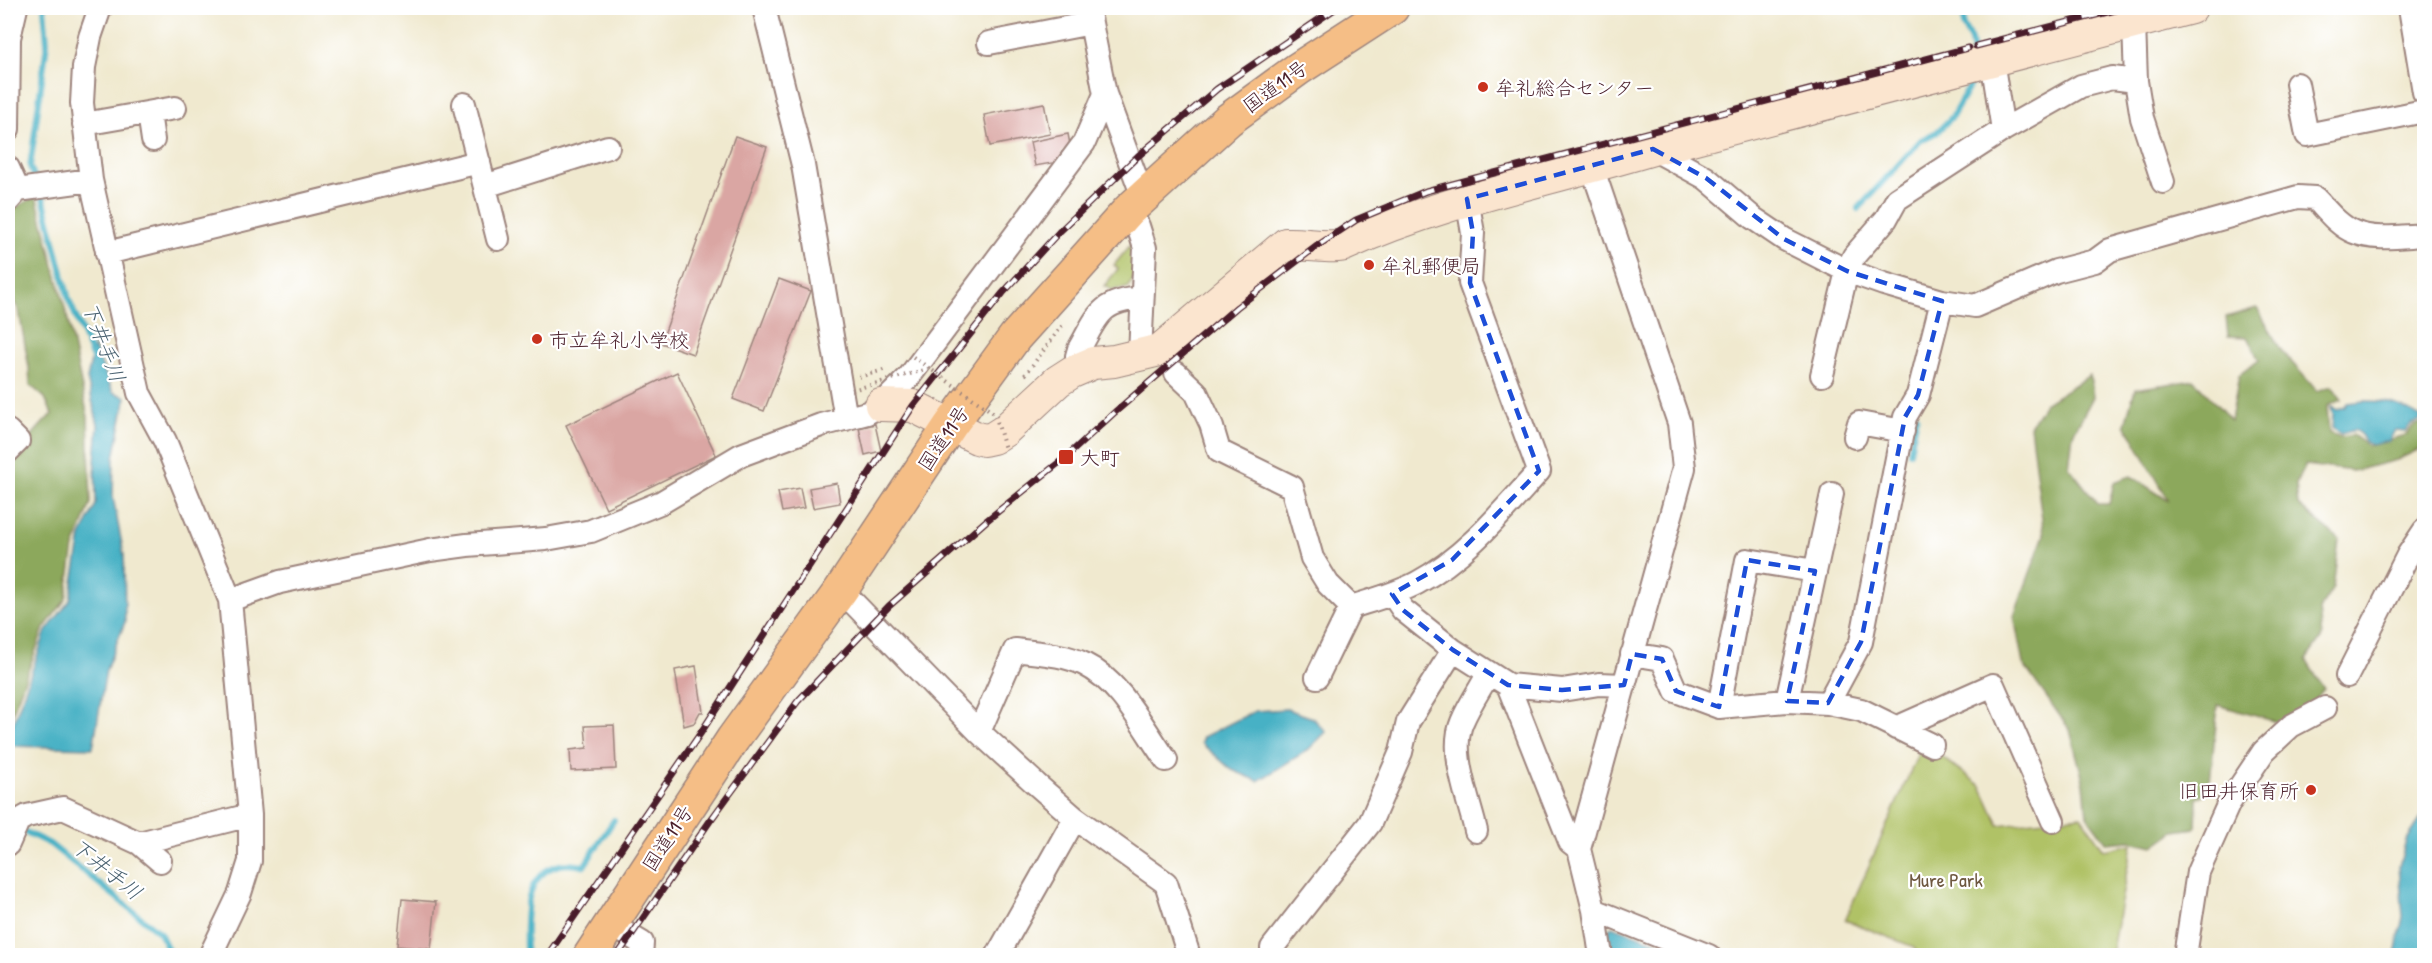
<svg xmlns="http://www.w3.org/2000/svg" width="2432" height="963" font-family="'Patrick Hand','Klee One',sans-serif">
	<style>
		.green { fill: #b0c266; stroke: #7d7048; stroke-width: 1.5 }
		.forest { fill: #8ca85b; stroke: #6b6443; stroke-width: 1.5 }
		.water { fill: #47b1c5; stroke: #486878; stroke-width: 1.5 }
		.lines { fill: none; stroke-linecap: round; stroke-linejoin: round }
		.stream { stroke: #47b1c5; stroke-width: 6 }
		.building { fill: #daa6a3 }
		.street-casing { stroke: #9d847d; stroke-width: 26 }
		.secondary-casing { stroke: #9d847d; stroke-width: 34 }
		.highway-casing { stroke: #9d847d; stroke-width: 36 }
		.path { stroke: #9d847d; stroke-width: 4; stroke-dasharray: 1.5 4.5; stroke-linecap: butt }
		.street { stroke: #fff; stroke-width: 22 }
		.secondary { stroke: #fbe5cf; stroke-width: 32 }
		.highway { stroke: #f5be86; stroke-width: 33 }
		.rail-casing { stroke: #4a1f2b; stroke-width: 7 }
		.rail { stroke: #fff; stroke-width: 4.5; stroke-dasharray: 14; stroke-linecap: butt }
		.path-bridge { stroke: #9d847d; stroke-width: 4; stroke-dasharray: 1.5 4.5; stroke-linecap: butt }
		.marked { fill: none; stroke: #1d4ed8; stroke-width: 4.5; stroke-dasharray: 12 8; stroke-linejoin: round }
		.poi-dot { fill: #c8321e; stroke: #fff; stroke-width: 2 }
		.labels { text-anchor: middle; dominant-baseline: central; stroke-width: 4.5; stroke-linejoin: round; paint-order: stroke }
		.street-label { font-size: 20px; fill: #4a1f2b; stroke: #fff }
		.poi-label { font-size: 20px; fill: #4a1f2b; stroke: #fff; text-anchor: start }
		.park-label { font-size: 20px; fill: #6e5840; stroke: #fff }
		.water-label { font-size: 21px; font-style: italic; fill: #496170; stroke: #fff }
	</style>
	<rect width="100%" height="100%" fill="#fff"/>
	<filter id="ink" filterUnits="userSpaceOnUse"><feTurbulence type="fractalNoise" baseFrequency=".0167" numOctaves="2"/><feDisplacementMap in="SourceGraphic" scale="12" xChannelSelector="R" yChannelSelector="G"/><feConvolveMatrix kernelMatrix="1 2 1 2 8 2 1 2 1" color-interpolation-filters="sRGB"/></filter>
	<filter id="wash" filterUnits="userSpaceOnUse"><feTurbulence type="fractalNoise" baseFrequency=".008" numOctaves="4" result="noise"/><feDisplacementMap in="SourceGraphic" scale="24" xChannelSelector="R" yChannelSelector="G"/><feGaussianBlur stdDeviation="1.35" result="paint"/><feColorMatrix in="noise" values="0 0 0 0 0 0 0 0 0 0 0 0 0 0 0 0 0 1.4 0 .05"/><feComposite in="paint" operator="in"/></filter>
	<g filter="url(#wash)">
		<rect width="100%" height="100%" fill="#f0e9cf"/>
		<path class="green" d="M1133,242L1135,277L1127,288L1112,290L1104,286L1118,269L1114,265Z
			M1923,743L1981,786L1999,825L2081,816L2104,850L2132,844L2111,955H1918L1914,947L1845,920Z"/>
		<path class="forest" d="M36,196L68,320L88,417L91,503L74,547L66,599L44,628L8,725V530L10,526C9,514 6,500 8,489C12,457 30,435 52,414L45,398L30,385L29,368L19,311L8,291V216L13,209Z
			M2257,308L2281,350L2317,391L2332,386L2342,400L2327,406L2329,433L2341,437L2353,435L2368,446L2406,435L2413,426L2424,422V447L2397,460L2353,471L2305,465L2296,484L2298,505L2339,539L2333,588L2319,610L2322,637L2306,660L2324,689L2310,705L2280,723L2218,705L2209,791L2197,799L2196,828L2175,831L2154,846L2130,841L2107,843L2087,816L2084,784L2070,730L2023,664L2014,616L2044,535L2030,426L2044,404L2090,375L2093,397L2073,434L2069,467L2098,504H2109L2114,482L2131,476L2169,501L2125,424L2135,389L2194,380L2231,420L2239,375L2259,360L2247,337L2228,336L2226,317Z"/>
		<path class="water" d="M94,346L113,392L126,397L114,458L113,497L124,555L125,622L106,670L93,748L8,746V738L46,631L70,600L81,536L96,504L95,460L98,425L87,379Z
			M2364,401C2391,401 2400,404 2424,419L2411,424L2406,431L2395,430L2389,441L2372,445L2365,442L2361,435L2355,430L2341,434L2332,428L2333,414L2331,407L2338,410L2345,407L2347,403Z
			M1287,709L1313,718L1326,732L1308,750L1258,781L1232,770L1201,743L1203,737L1255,711Z
			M2424,814V955H2395L2403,917L2399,866L2406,841Z
			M1612,926L1693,955H1613L1608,930Z"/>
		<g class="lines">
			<path class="stream" d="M1964,8L1963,26L1971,40L1973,55
				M38,184L30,167L47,43L44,8
				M42,193L69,300L95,363
				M1858,209L1921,140L1937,132L1952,117L1975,77
				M1910,452L1917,416
				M19,829L50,844L160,933L171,956
				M526,956C526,924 520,874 560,865C567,863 577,865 584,866L614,820"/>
		</g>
		<g id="blocks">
			<path class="building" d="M1044,103L1050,134L990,146L984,115Z
				M1068,134L1071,150L1062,152L1064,161L1035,166L1030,142Z
				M735,136L767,147L693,354L661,343Z
				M779,279L811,291L764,411L733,399Z
				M677,372L716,455L606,508L566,425Z
				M875,424L881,451L865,455L859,428Z
				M837,483L840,503L813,508L809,488Z
				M800,488L804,508L782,512L778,492Z
				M696,666L703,712H700L694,723L684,726L675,670Z
				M614,725L616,769L571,771L570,750L587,748L585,726Z
				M402,899L436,902L431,949L397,946Z"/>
		</g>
	</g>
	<g filter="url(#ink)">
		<use href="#blocks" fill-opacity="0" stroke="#9d847d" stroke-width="1.5"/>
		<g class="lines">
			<g class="street-casing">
				<path id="street" d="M100,8L90,37L84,67L82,103L91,180L139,393L165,441L230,600L250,815V861L240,893L210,956
					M764,8L803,165L846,419
					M2410,8L2424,92
					M2134,23L2136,81L2142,118L2163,182
					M989,43L1091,23
					M1992,60L2003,130
					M2297,84L2307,135L2424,111
					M1105,94L1143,197
					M464,104L498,239
					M149,113L153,140
					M84,124L175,108
					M8,129L9,38L16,8
					M1653,149L1706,178L1753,218L1784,239L1847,271L1884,284L1942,301L1975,306L2056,271L2095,261L2110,250L2298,197L2315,198C2326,209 2338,226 2354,232C2375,241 2403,236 2424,235
					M1592,167L1679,423L1684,468L1579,849L1594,910L1601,956
					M8,168L18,190
					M485,186L608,147
					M8,201L18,190L91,180
					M1129,210L1138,226L1145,248L1140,354
					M107,253L479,162
					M1082,368L1077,356L1079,349C1098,316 1099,301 1142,298
					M1176,373L1196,392L1211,424L1219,451L1292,487L1312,558L1328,584L1351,607
					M1822,375L1847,271L1854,256L1886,219L1897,199L2003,130L2081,86L2112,78L2136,81
					M8,431L18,441L8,451
					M1855,437L1859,423L1903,431
					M841,590L979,732L1036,784L1075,818L1166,883L1189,956
					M1392,594L1403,610L1453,650L1508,685L1562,690L1599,684L1624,685
					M230,600L280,582L430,550L467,545L546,539L591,531L662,502L741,455L821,425L867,413L881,405L909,377L1084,143L1105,94L1088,8
					M1632,654L1662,659L1676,691L1719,707L1787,701L1828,703L1861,710L1932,745
					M2347,676L2408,555L2424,531
					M1317,677L1351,607C1373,600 1396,594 1417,583C1466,557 1502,512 1539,471L1470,283L1473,233L1467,199
					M1508,685L1570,842L1579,849
					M1787,701L1832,494
					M1828,703L1861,642L1905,417L1918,395L1942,301
					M1719,707L1747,560L1815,571
					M1896,728L1993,685L2053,821
					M979,732L1015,650C1037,653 1064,654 1084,664C1121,682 1143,728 1166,760
					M1476,831C1469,800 1449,752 1462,722C1469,705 1480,689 1489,673
					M139,843L250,815
					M8,844L18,821L27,816L63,808L139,843L160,861
					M1594,910L1709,956
					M610,924L642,943L641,956
					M997,956L1075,818
					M1273,956L1272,948L1370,823L1401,752L1408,722L1453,650
					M2185,956L2198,872L2229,803L2264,751L2291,726L2325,708"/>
			</g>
			<g class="secondary-casing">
				<path id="secondary" d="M881,405L913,406L977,438L984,440L993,438L1004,431L1058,381L1072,372L1093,363L1114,361L1160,350L1286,244C1306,243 1325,249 1344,245C1443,200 1550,180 1653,149L2191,8"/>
			</g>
			<g class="highway-casing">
				<path id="highway" d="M590,956L733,739L841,590L950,426L1015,337L1129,210L1228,120L1298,69L1392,8"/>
			</g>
			<path class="path" d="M1025,375L1062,326
				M859,377L887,369"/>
			<use href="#street" class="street"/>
			<use href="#secondary" class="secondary"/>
			<use href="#highway" class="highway"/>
			<g class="rail-casing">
				<path id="rail" d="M1976,46L2123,8
					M547,956L700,734L913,406L1003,293L1059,232L1138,156L1217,89L1336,8
					M617,956L710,821L798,701L889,606L986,521L1066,457L1115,412L1237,307L1317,246L1356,220L1426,191L1968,48"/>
			</g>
			<use href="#rail" class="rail"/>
			<path class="path-bridge" d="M913,357L995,414L1005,449
				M852,390L928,369"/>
		</g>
	</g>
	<path class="marked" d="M1653,149L1706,178L1784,239L1847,271L1942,301L1918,395L1905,417L1861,642L1828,703L1787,701L1815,571L1747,560L1719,707L1676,691L1662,659L1632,654L1624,685L1562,690L1508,685L1453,650L1403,610L1392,594L1452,560L1539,471L1470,283L1473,233L1467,199Z"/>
	<g class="poi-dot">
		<circle cx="1483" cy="87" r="6"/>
		<circle cx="1369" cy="265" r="6"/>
		<circle cx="537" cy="339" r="6"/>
		<rect x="1058" y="449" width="16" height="16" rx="3"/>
		<circle cx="2311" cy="790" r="6"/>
	</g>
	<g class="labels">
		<g class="street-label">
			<text transform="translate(1275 86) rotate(-36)">国道11号</text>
			<text transform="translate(943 438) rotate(-56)">国道11号</text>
			<text transform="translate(667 838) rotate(-57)">国道11号</text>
		</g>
		<g class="poi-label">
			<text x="1495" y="87">牟礼総合センター</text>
			<text x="1381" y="265">牟礼郵便局</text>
			<text x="549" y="339">市立牟礼小学校</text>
			<text x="1080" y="457">大町</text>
			<text x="2299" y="790" text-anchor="end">旧田井保育所</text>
		</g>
		<g class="park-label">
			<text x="1946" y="879">Mure Park</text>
		</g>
		<g class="water-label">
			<text transform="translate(104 342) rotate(69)">下井手川</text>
			<text transform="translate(107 869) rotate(39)">下井手川</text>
		</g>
	</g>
	<rect width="2432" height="963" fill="none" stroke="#fff" stroke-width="30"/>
</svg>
